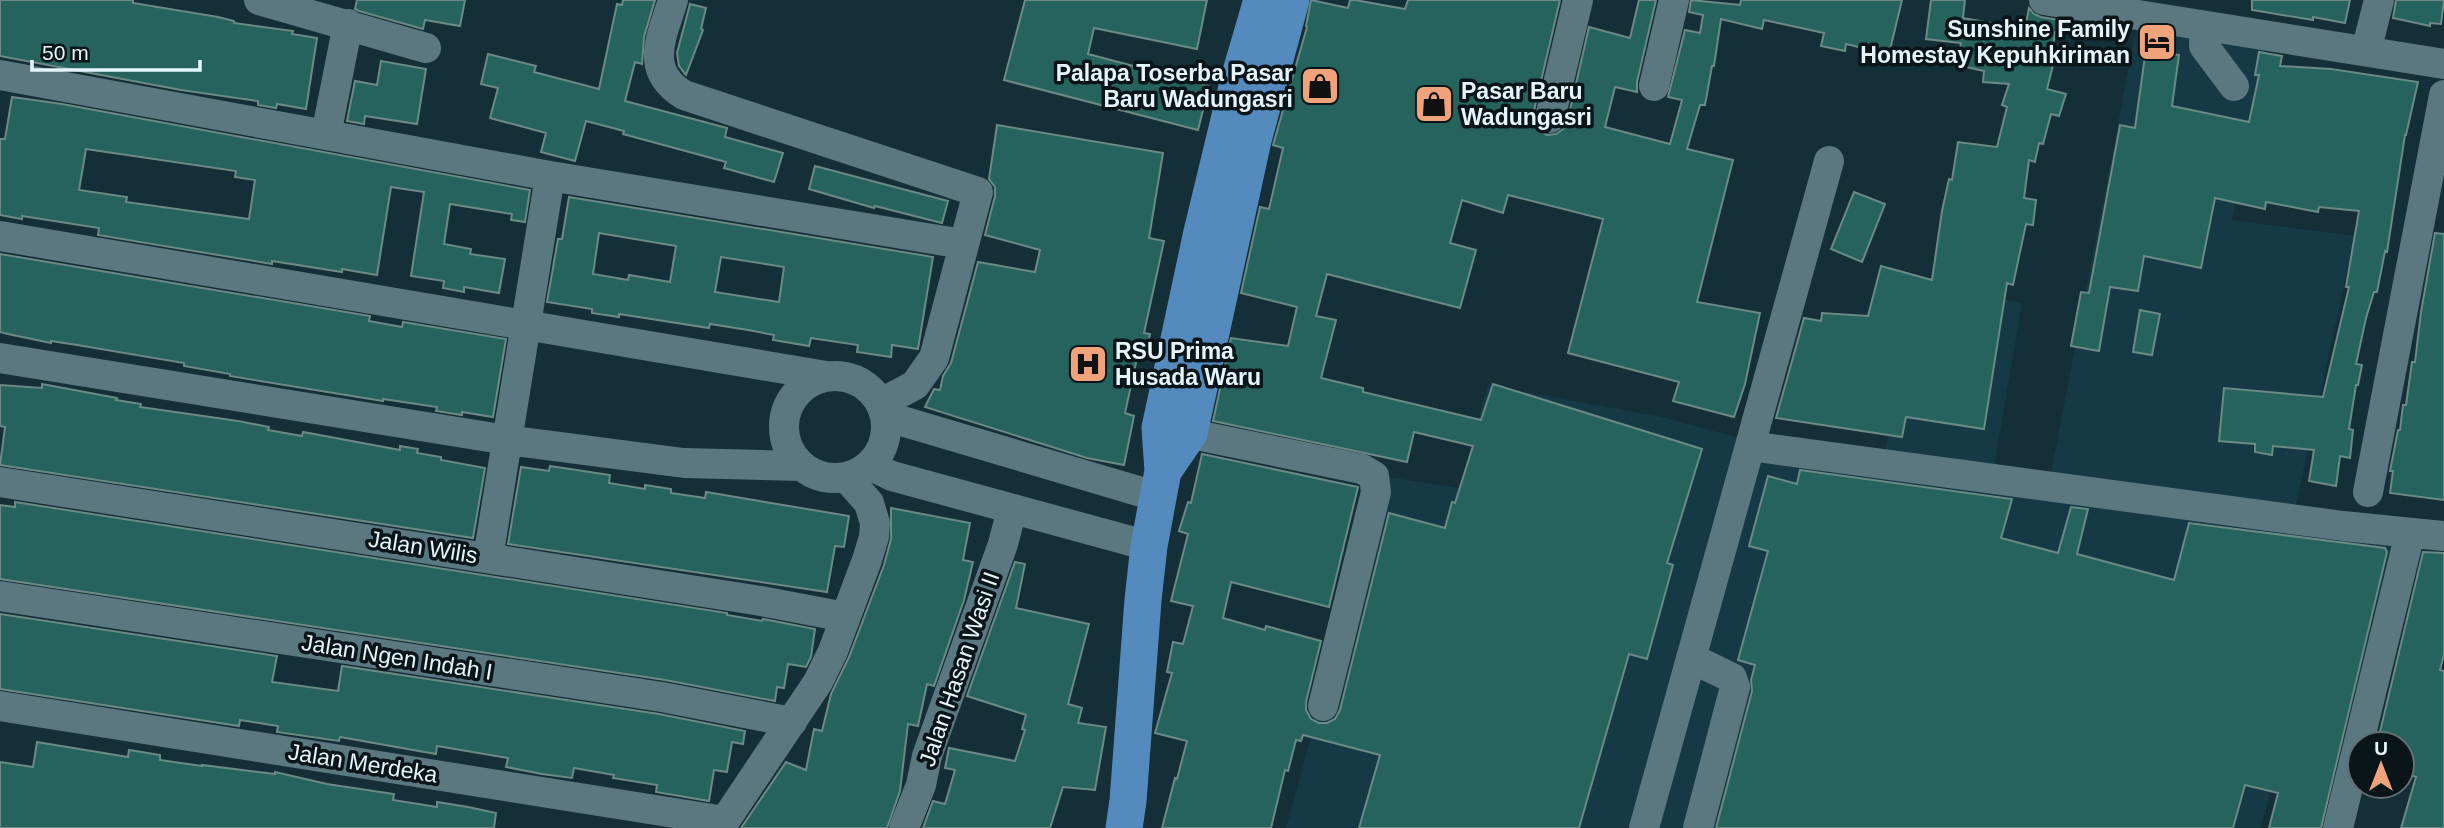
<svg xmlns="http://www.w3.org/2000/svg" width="2444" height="828" font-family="Arial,sans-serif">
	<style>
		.built { fill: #153a45 }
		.building { fill: #25635c; stroke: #6b8a85; stroke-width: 2; fill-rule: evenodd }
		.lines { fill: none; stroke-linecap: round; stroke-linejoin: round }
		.minor { stroke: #5b7780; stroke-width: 30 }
		.major { stroke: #558abe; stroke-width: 37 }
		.labels { text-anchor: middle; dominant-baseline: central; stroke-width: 7; stroke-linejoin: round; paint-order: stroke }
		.poi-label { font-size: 23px; font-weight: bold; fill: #e6f5fb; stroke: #0a1519; text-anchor: end }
		.street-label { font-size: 23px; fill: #e6f5fb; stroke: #0a1519 }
	</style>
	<rect width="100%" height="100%" fill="#142f37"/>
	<path class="built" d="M2136,30L2265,45L2232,220L2355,236L2291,527L2393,540L2352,710L2294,703L2261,828H1286L1382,476L1459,488L1488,385L1666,418L1743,439L1884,455L1920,284L2022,303L1994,467L2050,478Z"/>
	<path class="building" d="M0,0H133V3L218,17L234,21V23L293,31L292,34L317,38L306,109L277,104L276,108L258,105V101L181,90L0,56Z
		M357,0H465L460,26L425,20L423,29L359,11L355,9Z
		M623,0H655L644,37L642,64L635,62L625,101L727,128L725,137L783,153L774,182L724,168L726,162L623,134L624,131L586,121L575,161L541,152L546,133L490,118L498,88L481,84L488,54L536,66L534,72L599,89L617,4L622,5Z
		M1025,0H1207L1197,49L1094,28L1088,54L1209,86L1198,130L1004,80Z
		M1311,0L1348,8L1350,0H1355L1405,9L1408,0H1560L1533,115L1534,124L1538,130L1547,135L1556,134L1563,129L1567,123L1589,27L1630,38L1639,0H1656L1637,82V92L1615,87L1605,127L1670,144L1682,100L1668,97L1685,30L1700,33L1703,15L1689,12L1691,0L1740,5L1741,0H1902L1889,54L1846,44L1845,51L1821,46L1824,33L1764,20L1762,29L1721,19L1714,66H1712L1705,105H1700L1687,149L1733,160L1697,302L1760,313L1745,384L1734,417L1673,401L1679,382L1568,353L1603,219L1508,195L1503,213L1462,200L1450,243L1476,250L1460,308L1327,274L1316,316L1336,320L1321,378L1363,388V392L1481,420L1493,384L1702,449L1667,563L1673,565L1647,659L1629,654L1579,828H1359L1380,755L1303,735L1301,741L1296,740L1288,771L1285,770L1271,828H1162L1175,778L1177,779L1187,741L1155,733L1172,673L1167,672L1173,642L1183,644L1193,606L1171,601L1188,534L1179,531L1188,502L1191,503L1202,454L1358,487L1329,607L1231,582L1223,618L1265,630L1266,626L1321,641L1306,702V710L1311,719L1319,723H1327L1335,719L1340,710L1389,513L1445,528L1452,502L1455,503L1473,446L1414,432L1407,462L1213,421L1231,338L1288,346L1297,307L1241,293L1260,207L1269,209L1283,148L1273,145L1307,27L1306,26Z
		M1931,0H1965L1963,18L2025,29L2029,8L2034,14L2041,17L2065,21V33L2055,32L2051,64L2053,65L2047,89L2066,94L2059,116L2051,114L2043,144L2039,143L2035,162L2029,160L2024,198L2036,200L2033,225L2026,224L2013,285L2007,283L1984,429L1906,417L1902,437L1776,418L1804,318L1821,321L1822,313L1868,316L1881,266L1932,280L1942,211L1949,179L1952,180L1958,142L1997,147L2007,107L2002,105L2009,84L1983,82L1984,71L1957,65L1961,43L1926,39Z
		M2252,0H2350L2345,23L2313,17V20L2252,10Z
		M2396,0H2444L2441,24L2430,23V26L2393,18Z
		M690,4L706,8L701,29L703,30L686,75L679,66L677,53Z
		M2148,34L2173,38L2170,54L2179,55L2172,106L2249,122L2259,75H2255L2259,52L2282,56L2280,66L2331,69L2418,82L2406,135H2405L2387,252L2385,251L2377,292H2374L2366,318L2356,364L2362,365L2358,385H2356L2349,429L2353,430L2350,458L2340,456L2336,486L2309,481L2314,450L2273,446L2272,455L2255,452V444L2219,441L2224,388L2323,397L2349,287H2346L2359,211L2319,207L2318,212L2266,202L2265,209L2215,198L2201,268L2144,256L2138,291L2110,287L2099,351L2071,346L2081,292L2089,293L2120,125L2135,128Z
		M381,61L426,69L417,124L365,116L364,124L347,121L355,81L377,85Z
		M12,97L62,104L530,190L525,222L511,220L512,214L450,204L444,244L471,249L470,254L505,259L499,293L464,287V292L443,288L444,281L411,276L424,192L391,187L377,275L342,269V272L272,261V264L98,235L99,228L22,216V219L0,215V139H5ZM86,149L236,171L235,177L255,180L249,219L126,202L127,197L79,190Z
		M997,125L1163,153L1149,238L1164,241L1144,333L1150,334L1144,360L1137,358L1125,413L1134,416L1124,465L1087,458L925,407L934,389L940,390L943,376L951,363L978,262L1035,272L1040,250L985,235L995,196V187L989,179Z
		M815,166L948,201L942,223L875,206L874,208L809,189Z
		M1854,192L1885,204L1862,262L1831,249Z
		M569,197L933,257L918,349L892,345L891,357L857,352L858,345L811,338L809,346L773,340L774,335L748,330L710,324L709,328L619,314V317L592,313V309L547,302L558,239H562ZM599,233L676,246L670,282L629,275L628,280L593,274ZM721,257L784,267L779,302L715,292Z
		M2435,233L2444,234V500L2390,493L2393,471H2390L2398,430H2400L2403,405H2406L2412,362H2415L2421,312Z
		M0,254L370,316L369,321L402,327L403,322L506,339L493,417L462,412V415L436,411L437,407L383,399V401L230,376V374L184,366V363L77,345L51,341V343L8,334L0,332Z
		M2140,310L2160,314L2152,355L2133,352Z
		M42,384L117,398L116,400L141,404L140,407L238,421L269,427L268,430L302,436L303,432L400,450V446L418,449L417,453L441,457V460L485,468L473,538L0,465L5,427L0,426V385L42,388Z
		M550,466L610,475L609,483L645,489V485L671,489V493L705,498L706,492L849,516L844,547L835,546L827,592L508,544L521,467L549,471Z
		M1800,470L2012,499L2001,538L2058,553L2071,507L2088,509L2077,554L2174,580L2189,523L2385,548L2387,552L2321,828H2269L2278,793L2245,785L2233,828H1716L1752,691L1751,680L1755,665L1738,660L1768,551L1749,546L1768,476L1797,484Z
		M15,502L727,613V615L762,621L763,619L815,629L811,657L806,667L788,664L784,688L777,687L775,701L665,680L0,579V505L15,507Z
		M891,508L970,523L963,560L973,562L964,600L934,686L927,684L918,726L908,724L900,791L887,828H741L786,762L806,770L814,729L822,731L831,694L849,657L884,565L891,539Z
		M2423,552L2444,553V654L2440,670L2444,671V828H2401L2416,777L2402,773V744H2380L2381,741L2378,740Z
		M1015,562L1025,564L1016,608L1089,624L1068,704L1082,708L1078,723L1106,727L1095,790L1063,787L1050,828H923L933,801L945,804L955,770L945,768L949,748L1015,761L1025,730L1022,729L1026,715L967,696Z
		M0,614L277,656L272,682L338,691L342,666L659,714L745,731L743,744L732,742L727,772L714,770L709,801L656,792L657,785L613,778L614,775L574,768L572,778L542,774L506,767L508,758L437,746L436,754L340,737L339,741L277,732L278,726L240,720L239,726L0,689Z
		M37,742L128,757L129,750L160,755V760L202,766V765L275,774V772L327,784L394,794L393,800L437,807V802L468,807L496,813L494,828H0V762L33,767Z"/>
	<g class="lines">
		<path class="minor" d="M259,0L426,48
			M673,0C662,37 643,70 684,95L978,192L934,358L915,385L881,403
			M2044,0L2444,64
			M2205,26L2204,46L2234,86
			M2366,51L2379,0
			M0,75L550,176L963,244
			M1654,86L1674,0
			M1550,118L1578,0
			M326,135L348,24
			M0,236L826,376
			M0,358L507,440L684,463L801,466
			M784 427a51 51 0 1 1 102 0a51 51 0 1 1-102 0Z
			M885,416L1158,497
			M1167,429L1362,469L1374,476L1376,492L1323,706
			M1750,446L2343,526L2444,536
			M869,465L892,476L1149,546
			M0,482L761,601L845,617
			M2368,492L2444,95
			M488,558L550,176
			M0,596L662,697L792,722
			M1691,658L1732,678L1735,687L1698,828
			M0,706L725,821
			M720,828L818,682L833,651L867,560L874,537L875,523L869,503L846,477
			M904,828L921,785L927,756L1003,544L1012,509
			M1644,828L1829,161
			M2338,828L2410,533"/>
		<path class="major" d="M1163,471L1189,433L1253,140L1291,0
			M1124,828L1128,801L1143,600L1149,546L1163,471L1160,428L1202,232L1239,79L1262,0"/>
	</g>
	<defs>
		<g id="hotel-square" transform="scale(2.0125)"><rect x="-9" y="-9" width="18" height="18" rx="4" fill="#f0a27a" stroke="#0a1519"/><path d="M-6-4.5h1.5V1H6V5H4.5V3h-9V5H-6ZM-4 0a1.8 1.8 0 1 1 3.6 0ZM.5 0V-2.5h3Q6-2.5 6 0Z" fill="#111"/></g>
		<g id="shop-square" transform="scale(2.0125)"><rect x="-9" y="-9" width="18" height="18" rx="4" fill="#f0a27a" stroke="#0a1519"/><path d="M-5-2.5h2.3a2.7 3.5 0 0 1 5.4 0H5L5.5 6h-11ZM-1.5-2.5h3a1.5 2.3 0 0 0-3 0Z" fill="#111"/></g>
		<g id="hospital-square" transform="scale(2.0125)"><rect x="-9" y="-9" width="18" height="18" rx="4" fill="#f0a27a" stroke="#0a1519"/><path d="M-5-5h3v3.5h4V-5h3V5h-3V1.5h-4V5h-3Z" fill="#111"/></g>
	</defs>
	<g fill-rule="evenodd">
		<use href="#hotel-square" x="2157" y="42"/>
		<use href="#shop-square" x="1320" y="86"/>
		<use href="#shop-square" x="1434" y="104"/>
		<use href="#hospital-square" x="1088" y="364"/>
	</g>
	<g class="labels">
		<g class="poi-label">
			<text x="2130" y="29">Sunshine Family<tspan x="2130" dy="26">Homestay Kepuhkiriman</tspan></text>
			<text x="1293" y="73">Palapa Toserba Pasar<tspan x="1293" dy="26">Baru Wadungasri</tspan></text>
			<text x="1461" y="91" text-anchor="start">Pasar Baru<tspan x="1461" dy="26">Wadungasri</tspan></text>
			<text x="1115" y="351" text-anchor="start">RSU Prima<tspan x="1115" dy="26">Husada Waru</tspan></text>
		</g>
		<g class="street-label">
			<text transform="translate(423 547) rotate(9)">Jalan Wilis</text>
			<text transform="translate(397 657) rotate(9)">Jalan Ngen Indah I</text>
			<text transform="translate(959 669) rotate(-71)">Jalan Hasan Wasi II</text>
			<text transform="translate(363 763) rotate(9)">Jalan Merdeka</text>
		</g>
	</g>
	<g transform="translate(2381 765)"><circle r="33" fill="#0a1519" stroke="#626f73" stroke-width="2"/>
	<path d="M0-5L12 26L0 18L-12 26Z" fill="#f0a27a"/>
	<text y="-10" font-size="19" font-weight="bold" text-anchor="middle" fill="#e6f5fb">U</text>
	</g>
	<path d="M32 60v10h168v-10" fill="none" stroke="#e6f5fb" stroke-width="3.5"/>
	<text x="42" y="60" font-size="21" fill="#e6f5fb" stroke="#0a1519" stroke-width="5" paint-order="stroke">50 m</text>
</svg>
